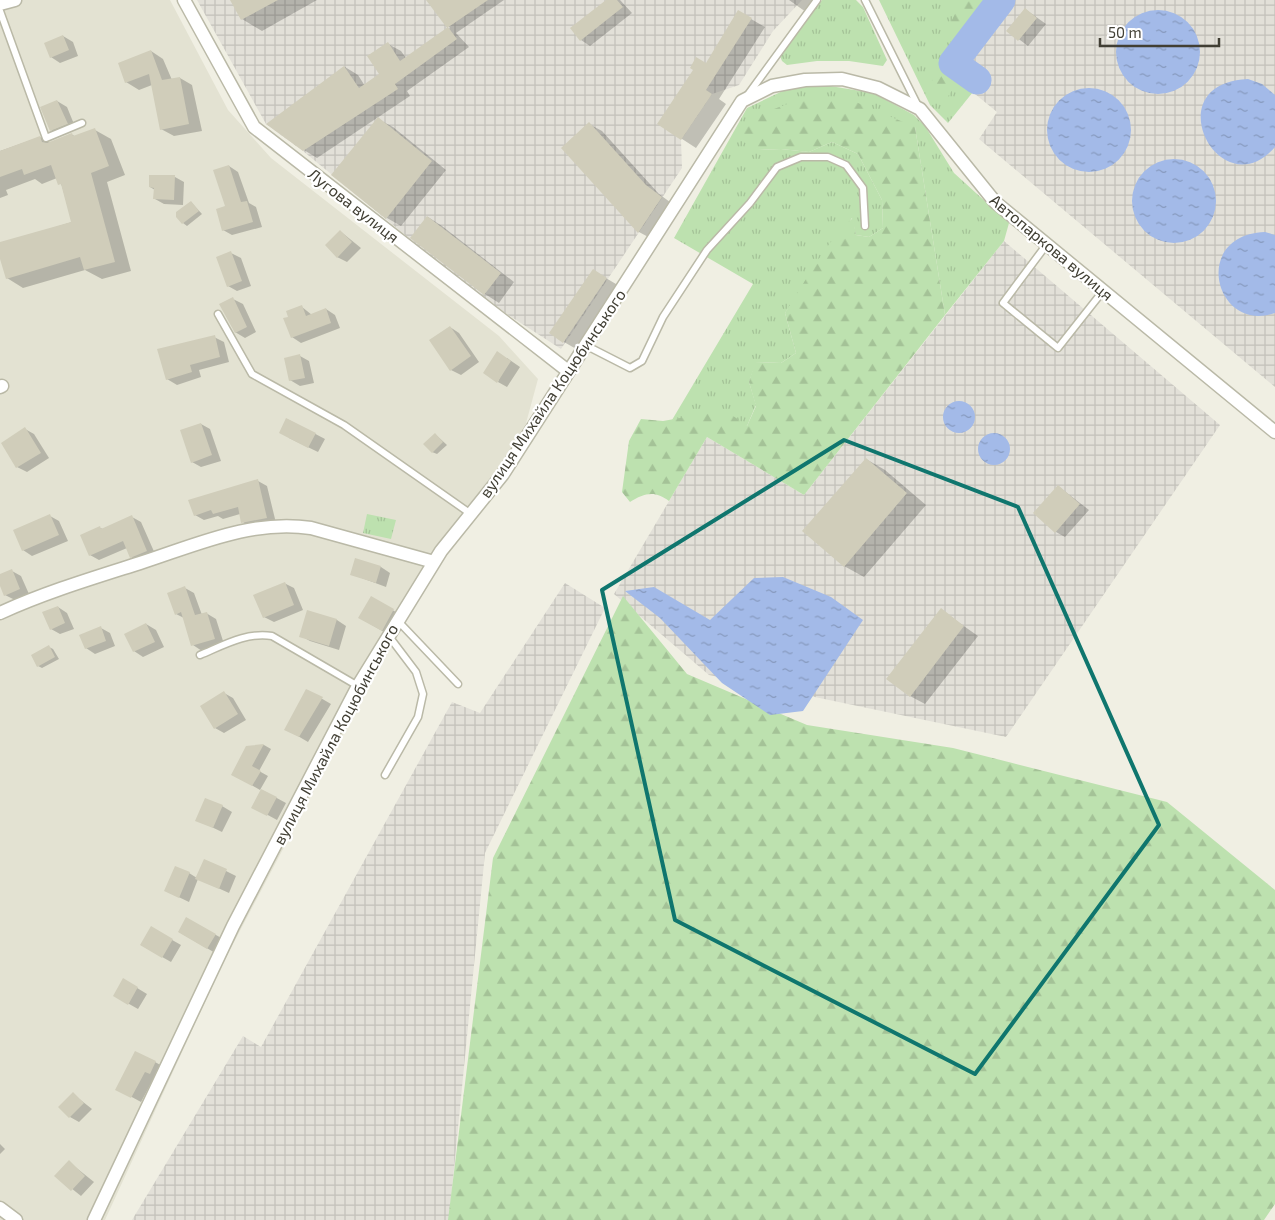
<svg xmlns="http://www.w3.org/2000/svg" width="1275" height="1220" font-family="'Exo 2',sans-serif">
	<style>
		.residential { fill: #e3e2d2 }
		.industrial { fill: url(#industrial-grid) }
		.grass { fill: url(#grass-tufts) }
		.forest { fill: url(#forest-firs) }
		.water { fill: url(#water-ripples) }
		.shadow { fill: #0003 }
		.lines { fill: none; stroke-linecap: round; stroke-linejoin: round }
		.river { stroke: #a3bae8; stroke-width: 29 }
		.building { fill: #d0cdba }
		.service-casing { stroke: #bab9a7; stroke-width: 9 }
		.minor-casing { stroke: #bab9a7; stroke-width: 15 }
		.service { stroke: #fff; stroke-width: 6 }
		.minor { stroke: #fff; stroke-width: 12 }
		.marked { fill: none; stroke: #0f766e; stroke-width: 4; stroke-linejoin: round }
		.labels { text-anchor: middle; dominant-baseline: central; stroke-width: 4.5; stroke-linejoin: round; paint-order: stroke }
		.street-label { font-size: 16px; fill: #413f34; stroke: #fff }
	</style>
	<defs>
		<pattern id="industrial-grid" width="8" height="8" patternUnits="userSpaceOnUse" patternTransform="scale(1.25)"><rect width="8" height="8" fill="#e2e0d8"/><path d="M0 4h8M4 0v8" fill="none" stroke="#c3c1ba"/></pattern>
		<pattern id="grass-tufts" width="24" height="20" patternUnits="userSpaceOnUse" patternTransform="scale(1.25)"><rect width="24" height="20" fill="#bde1af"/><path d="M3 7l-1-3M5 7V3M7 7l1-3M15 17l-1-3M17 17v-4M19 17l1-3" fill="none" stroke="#a4c297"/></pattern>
		<pattern id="forest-firs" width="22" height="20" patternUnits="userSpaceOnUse" patternTransform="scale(1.25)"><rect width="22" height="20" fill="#bde1af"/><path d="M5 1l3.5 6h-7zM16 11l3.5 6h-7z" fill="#a4c297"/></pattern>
		<pattern id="water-ripples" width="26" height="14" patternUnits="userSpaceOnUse" patternTransform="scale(1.25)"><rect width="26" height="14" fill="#a3bae8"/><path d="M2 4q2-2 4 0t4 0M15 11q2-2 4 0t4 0" fill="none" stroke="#8699bd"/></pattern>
	</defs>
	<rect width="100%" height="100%" fill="#f0efe3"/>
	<path class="residential" d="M0,0H170L228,110L271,158L499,336L538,379L519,449L434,562L222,965L105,1220H0Z"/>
	<path class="industrial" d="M197,0H802L773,31L739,85L712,94L681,140L682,168L561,349L482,298L303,151L266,124Z
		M1010,0H1275V387L979,139L997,112L953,76Z
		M1004,241L1220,425L1006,737L709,675L614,594L707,437L804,495Z
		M565,583L605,608L485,853L449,1220H132L243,1036L261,1047L452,702L480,713Z"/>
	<path class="grass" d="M822,0H856L863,7L887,60L883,66L849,61H817L787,65L782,61L780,56Z
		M879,0H1010L954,76L973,92L948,123L930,105Z
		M824,85L873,93L914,115L925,126L954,173L1009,223L1004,241L945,315L915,127L756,150L781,149L809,152L832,142L858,154L882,200L883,228L869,237L856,235L852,218L785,313L796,353L781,363L756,362L749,382L756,405L747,426L689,417L672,420L753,284L674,238L747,108L789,88Z
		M367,514L396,520L391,539L363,533Z"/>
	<path class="forest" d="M953,0H1009L947,98L930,85L955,33L948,29L959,4Z
		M798,100H851L915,127L945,315L804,495L707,437L669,501C655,490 644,493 630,502L622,492L629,441L641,419L663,421L725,410L747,426L756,406L749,382L755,362L781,363L796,353L785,313C801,288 831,234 853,218L856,235L869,237L883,228L882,200L858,154L832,142L809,152L781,149L756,150L738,138L753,117Z
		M623,596L687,674L807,725L953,748L1167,802L1275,890V1204L1264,1220H448L493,858Z"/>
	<path class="water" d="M1116 52a42 42 0 1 1 84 0a42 42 0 1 1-84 0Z
		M1248,79L1262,84L1275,95V147C1220,210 1154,83 1248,79Z
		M1047 130a42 42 0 1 1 84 0a42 42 0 1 1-84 0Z
		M1132 201a42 42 0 1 1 84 0a42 42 0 1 1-84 0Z
		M1265,232L1275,235V313C1215,334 1190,235 1265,232Z
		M943 417a16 16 0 1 1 32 0a16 16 0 1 1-32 0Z
		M978 449a16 16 0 1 1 32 0a16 16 0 1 1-32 0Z
		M783,577L831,597L863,620L803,711L770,715L722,683L660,618L625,591L654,587L710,620L754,578Z"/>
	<path class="shadow" d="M232,0H317L262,31L242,19Z
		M428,0H504L456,33L469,47L407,91L410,96L317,158L304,150L345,67L358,75L365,86L381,75L388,44L401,51L406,58L450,28Z
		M608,0H620L632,13L590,46L581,40L572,29Z
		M789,0H815L806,12Z
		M1025,9L1046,24L1028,46L1008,31Z
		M739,12L765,27L719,99L726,104L696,148L659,124L706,65Z
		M63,36L73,42L78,56L60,63L51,57Z
		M151,51L163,59L172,80L180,78L192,85L202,131L174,136L161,129L152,85L139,90L126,82Z
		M57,101L67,107L76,129L60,136L51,130Z
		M378,119L393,127L446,170L401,226L387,218Z
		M589,124L602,131L659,194L674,205L652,239L639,232L563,148Z
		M95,130L111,139L125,175L107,182L131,271L102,279L85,270L23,288L7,278L0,255V244L72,222L62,186L57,178L42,184L35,179L6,190L8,195L0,198V151L40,137L50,143L71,134L76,137Z
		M229,166L238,172L249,203L256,207L262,227L232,235L223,230L227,207Z
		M175,177L184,182L183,205L164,204L155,199V190L150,187Z
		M191,202L202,214L187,226L183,223Z
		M428,217L442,226L514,282L499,303L485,294L412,238Z
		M340,231L361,248L347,262L337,257Z
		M231,253L241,258L251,286L237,291L228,286Z
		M594,271L621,287L578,350L564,342Z
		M233,299L243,304L256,332L245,338L235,332Z
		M302,307L312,315L326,309L335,315L340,328L301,343L292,337L290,318Z
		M450,327L459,333L479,362L461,375L451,370Z
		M214,337L224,342L229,362L199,370L201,377L177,385L167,379L159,350Z
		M300,356L309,361L314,383L300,386L290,380Z
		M507,358L520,367L507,387L498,382Z
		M287,419L325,439L318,452L289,438Z
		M201,424L210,429L221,461L201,467L192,462Z
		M25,429L34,434L49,458L27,472L17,467Z
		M435,434L447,445L437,454L432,452Z
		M866,459L885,470L926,505L864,577L844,566Z
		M258,481L267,486L276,523L252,528L243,522L240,514L223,519L218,516L204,520L195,515Z
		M1058,486L1089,510L1065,537L1056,532Z
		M50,516L59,521L68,541L32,556L23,550Z
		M132,517L141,522L156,556L140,562L131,557L127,548L99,560L90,555L100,528L103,529Z
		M356,560L381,567L390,573L386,587L351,574Z
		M12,571L21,576L29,594L15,600L5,595L0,583V576Z
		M284,583L294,588L303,610L274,622L264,617Z
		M185,588L194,593L202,615L206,613L216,619L224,644L202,651L193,645L184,618L176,614Z
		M371,598L403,616L391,636L360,618Z
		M58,607L67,613L74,629L60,634L51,629Z
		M941,610L978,636L925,704L910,696Z
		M308,612L337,620L346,626L339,650L310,641L301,636Z
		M146,624L156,630L164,647L143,657L134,651Z
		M101,628L110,633L115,646L95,654L86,648Z
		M49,647L53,649L59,659L42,668L38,666Z
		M307,690L331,704L308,742L286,729Z
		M224,693L233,698L246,720L224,733L215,728Z
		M264,745L271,749L259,771L268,776L260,790L233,774L247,747Z
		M262,790L286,803L277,820L253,807Z
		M222,806L232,812L222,832L197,820Z
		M226,871L236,876L229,893L198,879L189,902L166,891L189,873L197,878Z
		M187,919L225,940L217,954L179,932Z
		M151,928L181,945L171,962L141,945Z
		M124,980L147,994L138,1009L115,996Z
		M155,1062L164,1067L159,1078L155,1076L141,1102L117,1089Z
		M73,1094L92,1109L79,1122L70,1117Z
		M0,1144L5,1149L0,1154Z
		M69,1162L94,1182L81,1196L56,1176Z"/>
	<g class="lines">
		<path class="river" d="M977,80L953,63L1001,0"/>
	</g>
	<path class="building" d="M230,0H278L241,20Z
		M426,0H488L447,28Z
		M606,0H617L623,7L580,41L570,28Z
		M1025,8L1037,18L1018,41L1006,31Z
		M738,10L752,18L706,90L712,94L681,140L657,124L693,70L690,68L696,57L706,63Z
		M448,27L457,39L395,84L398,89L303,151L266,124L344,66L359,88L379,74L367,56L388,42L400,61Z
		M63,35L69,50L50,58L44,43Z
		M151,50L162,80L180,77L189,124L160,130L149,74L125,83L118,63Z
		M57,100L68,124L50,131L40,107Z
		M378,117L432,161L386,219L331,175Z
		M589,122L646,185L662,197L638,233L561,148Z
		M95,128L109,166L91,173L115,262L84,270L80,257L6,279L0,259V242L71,222L61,184L58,185L51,165L24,175L22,169L0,177V151L40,136L42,142L47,143L72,133L73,136Z
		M229,165L241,202L247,201L253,222L222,231L216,209L225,206L213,170Z
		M149,175H175L174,200L153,199L154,188L149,187Z
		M191,201L199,211L182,224L176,217V212Z
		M427,216L501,273L484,295L410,238Z
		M340,230L352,242L337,258L325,245Z
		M231,251L242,281L227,287L216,257Z
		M593,269L607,278L563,343L549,333Z
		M233,297L247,327L235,333L219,304Z
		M302,305L306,316L326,308L331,323L291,338L283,318L288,317L286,311Z
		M450,326L471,356L450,371L429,340Z
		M215,335L220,357L190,365L192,372L166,380L157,349Z
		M497,351L511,361L497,383L483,373Z
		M300,354L305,378L289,381L284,358Z
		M286,418L316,433L308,448L279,433Z
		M201,423L212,455L191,463L180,430Z
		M25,427L41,453L16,468L1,443Z
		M435,433L443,442L432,453L423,444Z
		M866,458L907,493L844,567L802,531Z
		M258,479L267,518L241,523L238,507L213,514L211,510L194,516L188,500Z
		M1058,485L1080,504L1055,533L1033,513Z
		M50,514L59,535L22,551L13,530Z
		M132,515L147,551L130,558L123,541L89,556L80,535L100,526L101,529Z
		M355,558L381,566L376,583L350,575Z
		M12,569L20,589L4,596L0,586V574Z
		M285,582L294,605L263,618L253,595Z
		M185,586L195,615L207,612L215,639L191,646L181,612L175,615L167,593Z
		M371,596L394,609L382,631L358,618Z
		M58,606L65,623L50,630L42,612Z
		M941,608L964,626L910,697L886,679Z
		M307,610L337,619L329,646L299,637Z
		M146,623L155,642L133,652L124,634Z
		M101,626L106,641L85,649L79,635Z
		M49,645L55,657L37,667L31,655Z
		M306,689L323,697L299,737L284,730Z
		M224,691L238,714L214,729L200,706Z
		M264,744L252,766L261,771L252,786L231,775L246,746Z
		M261,789L277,797L267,816L251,808Z
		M205,798L223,805L213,828L195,821Z
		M204,859L227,869L219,889L195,879Z
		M175,866L190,872L179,898L164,891Z
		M186,917L216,934L207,949L178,932Z
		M151,926L173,939L162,958L140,945Z
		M123,978L138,987L128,1005L113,996Z
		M135,1051L156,1061L150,1074L145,1072L131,1098L115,1090Z
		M73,1092L84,1103L69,1118L58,1107Z
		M69,1160L85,1176L71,1191L54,1176Z"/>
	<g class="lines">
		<g class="service-casing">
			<path id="service" d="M865,0L918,106
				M0,11L46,138L82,123
				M747,96L817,0
				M1047,244L1003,303L1058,348L1103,291
				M218,314L252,374L344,425L471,514
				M585,345L630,368L642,361L663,317L707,250L750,203L777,167L801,157H828L846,165L863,188L865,226
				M398,621L458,684
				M200,655C224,645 246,632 272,636L358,686
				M385,775L418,717L423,694L416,672L388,635"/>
		</g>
		<g class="minor-casing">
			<path id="minor" d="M184,0L254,127L568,371
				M0,4L15,0
				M0,387L2,386
				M0,613C46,592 93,578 140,563C196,545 252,519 311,528L434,562
				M0,1208L16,1220
				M94,1220L233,926L358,686L441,551L503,474L742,101L772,86L805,80L842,79L878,88L920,109L995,202L1275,432"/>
		</g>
		<use href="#service" class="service"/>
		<use href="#minor" class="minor"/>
	</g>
	<path class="marked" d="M844,440L1018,507L1159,825L975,1074L675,920L602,590Z"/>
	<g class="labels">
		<g class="street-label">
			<text transform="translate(354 205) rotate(38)">Лугова вулиця</text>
			<text transform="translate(1052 247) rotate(40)">Автопаркова вулиця</text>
			<text transform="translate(552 393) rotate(-56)">вулиця Михайла Коцюбинського</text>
			<text transform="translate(335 734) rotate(-62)">вулиця Михайла Коцюбинського</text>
		</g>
	</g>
	<path d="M1100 38v8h119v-8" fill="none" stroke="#413f34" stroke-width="2.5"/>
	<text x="1108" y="38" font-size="15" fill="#413f34" stroke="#ffffff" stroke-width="4" paint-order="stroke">50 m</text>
</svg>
